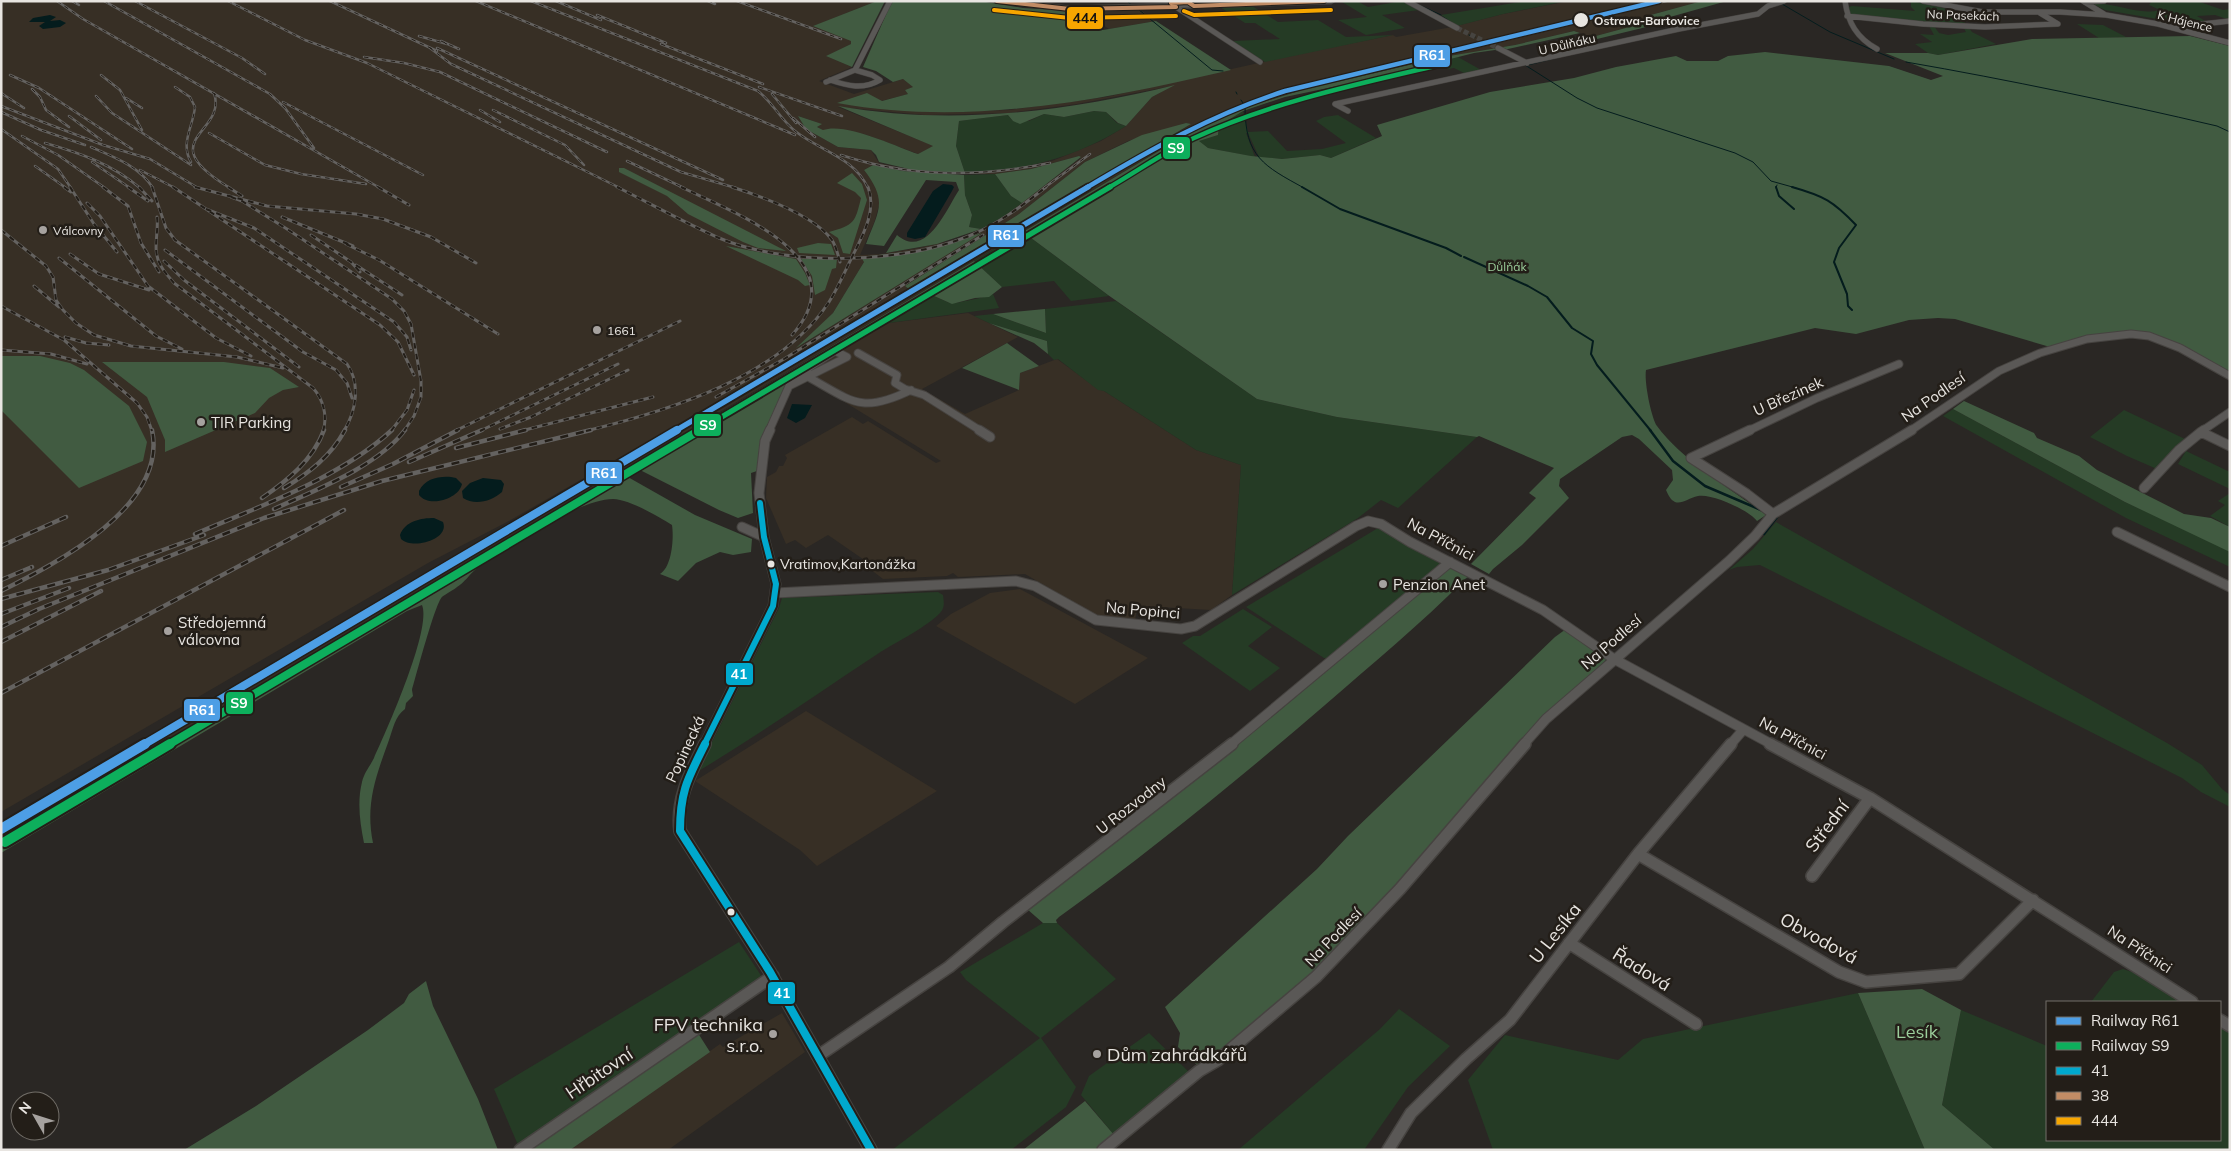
<svg xmlns="http://www.w3.org/2000/svg" width="2231" height="1151" font-family="Mulish,sans-serif">
	<style>
		.built { fill: #372f25; fill-rule: evenodd }
		.green { fill: #253b25 }
		.forest { fill: #415b41 }
		.water { fill: #041c1d }
		.lines { fill: none; stroke-linecap: round; stroke-linejoin: round }
		.stream-far2 { stroke: #041c1d; stroke-width: 1 }
		.stream-far1 { stroke: #041c1d; stroke-width: 2 }
		.stream { stroke: #041c1d; stroke-width: 2.5 }
		.minor-tunnel { stroke: #464440; stroke-width: 5; stroke-dasharray: 5 2.5; stroke-linecap: butt }
		.minor-far3-casing { stroke: #464340; stroke-width: 6 }
		.minor-far2-casing { stroke: #464340; stroke-width: 9 }
		.minor-far1-casing { stroke: #464340; stroke-width: 11 }
		.minor-casing { stroke: #464340; stroke-width: 14 }
		.tertiary-casing { stroke: #464340; stroke-width: 3 }
		.minor-far3 { stroke: #5a5856; stroke-width: 5 }
		.minor-far2 { stroke: #5a5856; stroke-width: 7 }
		.minor-far1 { stroke: #5a5856; stroke-width: 9 }
		.minor { stroke: #5a5856; stroke-width: 11 }
		.tertiary { fill: #5a5856; fill-rule: evenodd }
		.rail-far2-casing { stroke: #646260; stroke-width: 2.5 }
		.rail-far1-casing { stroke: #646260; stroke-width: 3 }
		.rail-casing { stroke: #646260; stroke-width: 4.5 }
		.rail-far2 { stroke: #231e18; stroke-width: 1; stroke-dasharray: 4.5; stroke-linecap: butt }
		.rail-far1 { stroke: #231e18; stroke-width: 2; stroke-dasharray: 5.5; stroke-linecap: butt }
		.rail { stroke: #231e18; stroke-width: 2.5; stroke-dasharray: 8; stroke-linecap: butt }
		.bus-1-far1-casing { stroke: #231e18; stroke-width: 10 }
		.bus-1-casing { stroke: #231e18; stroke-width: 12 }
		.bus-2-casing { stroke: #231e18; stroke-width: 6 }
		.bus-3-casing { stroke: #231e18; stroke-width: 6 }
		.bus-1-far1 { stroke: #00a9ce; stroke-width: 6 }
		.bus-1 { stroke: #00a9ce; stroke-width: 8 }
		.bus-2 { stroke: #c18c65; stroke-width: 4 }
		.bus-3 { stroke: #f7a600; stroke-width: 4 }
		.rail-1-far3-casing { stroke: #231e18; stroke-width: 7 }
		.rail-1-far2-casing { stroke: #231e18; stroke-width: 9 }
		.rail-1-far1-casing { stroke: #231e18; stroke-width: 11 }
		.rail-1-casing { stroke: #231e18; stroke-width: 14 }
		.rail-2-far3-casing { stroke: #231e18; stroke-width: 7 }
		.rail-2-far2-casing { stroke: #231e18; stroke-width: 9 }
		.rail-2-far1-casing { stroke: #231e18; stroke-width: 11 }
		.rail-2-casing { stroke: #231e18; stroke-width: 14 }
		.rail-1-far3 { stroke: #4d9ee5; stroke-width: 4.5 }
		.rail-1-far2 { stroke: #4d9ee5; stroke-width: 5.5 }
		.rail-1-far1 { stroke: #4d9ee5; stroke-width: 8 }
		.rail-1 { stroke: #4d9ee5; stroke-width: 10 }
		.rail-2-far3 { stroke: #0daf5c; stroke-width: 4.5 }
		.rail-2-far2 { stroke: #0daf5c; stroke-width: 5.5 }
		.rail-2-far1 { stroke: #0daf5c; stroke-width: 8 }
		.rail-2 { stroke: #0daf5c; stroke-width: 10 }
		.stop-dot { fill: #e8e5e1; stroke: #231e18; stroke-width: 2 }
		.poi-dot { fill: #a6a29f; stroke: #231e18; stroke-width: 2 }
		.labels { text-anchor: middle; dominant-baseline: central; stroke-width: 5; stroke-linejoin: round; paint-order: stroke }
		.far-street-label { font-size: 12px; fill: #e8e5e1; stroke: #231e18 }
		.far-stop-label { font-size: 12px; font-weight: bold; fill: #e8e5e1; stroke: #231e18; text-anchor: start }
		.far-poi-label { font-size: 12px; fill: #e8e5e1; stroke: #231e18; text-anchor: start }
		.far-park-label { font-size: 12px; fill: #9bce9b; stroke: #231e18 }
		.bus-label { font-size: 14px; fill: #e8e5e1; stroke: #231e18; text-anchor: start }
		.street-label { font-size: 15px; fill: #e8e5e1; stroke: #231e18 }
		.poi-label { font-size: 15px; fill: #e8e5e1; stroke: #231e18; text-anchor: start }
		.near-street-label { font-size: 18px; fill: #e8e5e1; stroke: #231e18 }
		.near-poi-label { font-size: 18px; fill: #e8e5e1; stroke: #231e18; text-anchor: end }
		.near-park-label { font-size: 18px; fill: #9bce9b; stroke: #231e18 }
		.line-badge { stroke: #231e18; stroke-width: 2 }
		.badge-label { font-size: 14px; text-anchor: middle; font-weight: bold; fill: #fff }
		.pale-badge-label { font-size: 14px; text-anchor: middle; font-weight: bold; fill: #111 }
	</style>
	<rect width="100%" height="100%" fill="#2a2724"/>
	<path class="built" d="M1,1H877L814,26L851,40V44L827,56L852,67L819,81L854,94L903,79L914,87L905,90L909,94L881,101L838,103L890,109L941,112L1009,110L1106,97L1294,55L1393,35L1396,37L1452,27L1503,14L1569,1H1702L1647,16L1633,26L1592,37L1574,31L1515,45L1443,57L1285,95L1247,107L1213,121L1155,153L1,840V823L722,399L507,522L428,563L1,812ZM1172,86L1152,97L1126,126L1101,141L1052,161L996,172H941L902,168L879,163L871,150L838,147L806,129L798,116L821,124L817,127L823,130L864,134L918,154L934,146L838,107L925,115L1009,113L1077,104ZM1186,123L1190,125L909,288L905,286L1019,214L1085,162L1128,141ZM1079,156L1081,158L1003,217L981,229L954,240L918,248L882,254L860,255L874,223L881,199L875,184L864,170L873,165L940,174H995L1031,169ZM979,234L856,311L800,346L833,313L864,262L941,246Z
		M1139,9L1156,21L1109,29L1081,11Z
		M968,313L1018,337L922,389L965,414L1019,390L1020,373L1057,359L1098,389L1104,391L1196,450L1241,465L1232,595L1211,610L1143,606V608H1137L1135,621L1101,618L1025,574L958,577L953,573L947,576L883,579L870,569L873,566L828,535L806,548L795,540L786,544L766,498L767,477L776,472L779,466H783L787,458L785,455L852,417L863,424L868,421L936,463L941,461L797,373L881,324Z
		M1020,589L1059,610L1148,658L1075,704L936,626L951,614L990,593Z
		M806,711L937,791L817,866L800,850L695,781Z
		M782,1013L805,1052L668,1150H570L720,1044L723,1047Z"/>
	<path class="green" d="M1349,1H1357L1368,7L1402,1L1419,10L1382,15L1405,28L1366,35L1338,20L1367,17L1342,2Z
		M1526,1H1566L1503,14L1457,26L1441,15Z
		M1911,1L1944,8L1967,24L1928,23L1849,14V7L1852,6L1915,11L1911,7Z
		M2152,1H2197L2223,10L2230,9V20L2215,15L2197,16L2207,22L2186,24L2105,10L2093,4C2116,2 2137,16 2160,10L2149,5Z
		M1252,6L1278,22L1318,20L1346,37L1393,35L1265,62L1233,41L1280,39L1255,23H1245L1220,7Z
		M2077,24L2103,25L2126,37L2099,38Z
		M1929,26H1934L1939,33L1948,35L1966,32L1963,27L1969,28L1972,32L1996,44L1938,55L1928,53L1915,44L1932,42L1920,34L1934,35Z
		M1458,57L1483,71L1466,74L1454,68L1448,69L1436,62Z
		M1094,111L1106,112L1117,123L1126,126C1073,159 1026,170 965,173L956,146L959,121L1008,115L1013,121H1029L1044,114L1064,117Z
		M1243,111L1248,132L1268,131L1287,151L1322,149L1346,143L1316,121L1324,117L1338,115L1376,138L1331,158L1320,155L1282,159L1259,157L1248,133H1246L1255,157L1208,148L1198,141L1218,135L1219,126Z
		M995,174L1011,196L1022,203L1003,217L981,229L969,227L972,215L965,195L964,175Z
		M1023,232L1109,296L1071,301L1054,281L1002,287L974,261Z
		M993,294L999,308L881,324L933,295C938,297 945,302 951,303C955,304 990,296 993,294Z
		M1116,301L1257,399L1337,417L1477,437L1398,508L1381,500L1358,518L1232,595L1241,465L1196,450L1104,391L1098,390L1058,359L1054,360L1048,354L1047,341L989,323L974,316L993,314L1046,333L1045,309Z
		M1953,409L2125,502L2225,548L2230,552V567L2126,518L1943,416Z
		M2124,410L2185,439L2157,469L2127,456L2090,437Z
		M2186,451L2230,472V489L2178,464Z
		M2230,493V527L2210,516L2225,505L2218,501Z
		M1776,522L2167,743L2202,765L2222,789L2230,795V807L2201,792L2182,778L1760,565L1737,567L1729,570L1753,549Z
		M1378,528L1439,561L1440,567L1331,658H1324L1246,607Z
		M938,592L943,595C944,602 945,608 940,613C923,630 893,643 873,657C814,696 757,736 697,772L779,608L782,598Z
		M1243,609L1272,627L1248,646L1280,668L1250,691L1182,643L1193,636H1200Z
		M1043,923H1057L1116,979L1041,1038L1076,1087L1066,1107L1011,1150H892L1040,1038L966,980L960,972Z
		M739,942L762,977L518,1145L494,1089Z
		M2123,969L2138,974L2182,1002H2091L2114,972Z
		M1858,993L1925,1150H1493L1468,1080L1505,1035L1618,1060L1643,1039Z
		M1399,1009L1450,1046L1408,1087L1364,1150H1238L1380,1029Z
		M1961,1010L2047,1046V1140H2220V1027L2230,1033V1150H1995L1942,1105Z
		M1149,1033L1190,1073L1115,1136L1081,1095L1089,1076Z"/>
	<path class="forest" d="M877,1H885L852,67L826,56L851,44V41L813,26Z
		M892,1H980L1023,8L1075,11L1095,27L1103,30L1156,21L1231,70C1102,100 970,127 837,103L867,93L882,101L908,94L905,90L913,87L903,79L893,82L876,71L863,67Z
		M1702,1H1727L1670,17L1667,22L1593,40L1584,36L1592,37L1633,26L1647,16Z
		M1574,31L1580,33L1499,51L1495,50L1474,53L1380,77L1285,97L1243,111L1219,126L1218,135L1199,141L1208,148L1251,156L1282,159L1320,155L1331,158L1382,136L1377,125L1490,92L1574,78L1616,67L1676,56L1687,61H1718L1728,56L1765,52L1889,66L1931,80L1943,76L1885,53H1928L1938,55L2032,39L2190,36L2230,46V374L2136,332L2084,337L2050,347L1955,319L1938,318L1909,320L1856,334L1815,328L1646,370C1644,381 1651,417 1657,426C1682,460 1732,490 1766,515L1757,521C1749,510 1711,493 1698,496C1684,499 1675,512 1666,490L1673,480L1672,470L1639,439L1632,435L1622,437L1560,479L1559,486L1569,498L1522,545L1493,569L1489,574L1471,564L1536,498L1529,493L1554,468L1479,436L1477,437L1337,417L1257,399L1108,295L1023,232L1189,133L1247,107L1302,90L1443,57L1515,45Z
		M1175,85L1152,97L1126,126L1118,123L1106,112L1094,111L1064,117L1044,114L1020,124L1013,121L1008,115L959,121L956,146L965,173L913,170L879,162L876,155L871,150L838,147L806,129L798,116L822,124L817,127L823,130C845,122 895,146 918,154L933,146L838,106C950,126 1066,112 1175,85Z
		M1186,123L1191,124L909,289L905,286L1019,214L1085,162L1142,135Z
		M1079,156L1081,157L1022,203L1011,196L995,174L1031,169Z
		M873,165L903,171L964,175L965,195L972,215L969,227L981,229L937,244L886,253L897,235C926,260 946,210 959,190L956,182L926,180L884,246L866,244C879,210 888,201 864,170Z
		M619,168H624L786,251L758,248L743,242L688,214L667,196L619,172Z
		M852,173L862,184L867,200L850,254L843,253L838,238L829,232C854,225 855,223 861,198L855,192L837,183Z
		M982,233L796,348L833,313L864,262L861,257L921,250Z
		M818,243L831,244L835,255L799,253L797,248Z
		M726,246L796,259L805,273L810,285L805,286L798,280Z
		M801,259H837L836,268L832,269L825,290L815,295L812,276Z
		M974,261L1002,287L989,297L975,298L952,304L932,295L810,367L789,387L764,449L759,451L757,471L751,473L753,513L738,518L719,510L642,471L638,462Z
		M1045,309L1046,333L993,314Z
		M989,323L1047,341L1048,354L1034,343Z
		M1007,343L1039,366L1020,373L1019,390L962,368Z
		M1,356H40L70,363L84,370L129,406L147,442L143,461L79,488L1,410Z
		M102,362H224L270,368L299,387L283,390L269,398L255,413L165,452V440L147,397Z
		M1964,401L2034,433L2037,438L2079,456L2097,470L2184,514L2211,518L2230,527V552L2125,502L1953,409Z
		M619,472L695,515L752,539L751,552L733,555L720,552L696,563L678,581L660,574C672,567 674,538 672,525C659,517 629,499 613,499C579,499 505,548 476,569C470,574 464,583 457,587C455,589 444,595 442,597C435,604 416,676 412,690L413,696L406,703L405,709C395,716 393,729 389,740C376,776 365,804 373,843H364C360,823 357,802 362,782C364,773 370,766 374,758C386,732 432,629 422,605L407,611L1,853V840Z
		M1450,567L1471,575L1465,579C1421,624 1372,664 1325,705C1239,779 1151,851 1059,917L1056,920L1057,923H1043L1027,909L1278,712Z
		M1566,629L1608,658L1547,717L1418,862L1316,970L1214,1057L1199,1067L1178,1047L1180,1033L1165,1007L1317,869L1348,836L1555,637Z
		M426,981L433,1006L478,1099L498,1150H184L256,1106L368,1030L404,1003L409,994Z
		M1922,989L1961,1010L1942,1105L1995,1150H1925L1858,993Z
		M696,1030L710,1052L570,1150H515Z
		M1085,1101L1115,1136L1098,1150H1023Z"/>
	<path class="water" d="M50,15L56,17L50,21L60,20L66,23L60,27L43,29L39,26L45,22H29L33,18Z
		M943,184L952,185L954,187L952,191L925,237L915,239L907,237V233L933,191Z
		M792,404L812,405L805,418L796,423L787,418Z
		M451,477L456,478L462,484C459,499 429,508 419,495V491C425,479 438,476 451,477Z
		M483,478L501,480L504,484L502,492C492,501 475,506 463,498L462,491L470,483Z
		M434,518L443,522C450,540 412,550 401,539L400,535C405,521 421,518 434,518Z"/>
	<g class="lines">
		<path class="stream-far2" d="M1127,1L1134,7
			M1415,3L1441,15
			M1782,4L1830,32L1894,59
			M1138,9L1212,70L1223,71
			M1443,17L1451,22
			M1469,35L1475,37
			M1906,62C2010,80 2114,102 2217,126L2230,132
			M1525,65L1577,98L1597,108L1735,153L1753,162L1771,181L1796,188
			M1528,65L1556,58
			M1236,92L1237,94
			M1241,100L1243,103
			M1245,107C1245,157 1264,166 1304,188
			M1776,188L1777,185"/>
		<path class="stream-far1" d="M1302,187L1340,209L1446,248L1461,256
			M1776,187L1779,196L1794,209
			M1792,187C1824,196 1833,201 1856,225L1839,248L1834,262L1847,294L1848,306L1852,310
			M1464,257L1528,286L1547,297L1572,328L1593,341L1591,354L1597,365L1651,431"/>
		<path class="stream" d="M1650,430L1673,461L1705,486L1761,510
			M1764,534L1777,517"/>
		<path class="minor-tunnel" d="M1457,28L1498,48"/>
		<g class="minor-far3-casing">
			<path id="minor-far3" d="M1407,1L1457,28
				M1845,1C1848,23 1857,38 1877,49
				M1923,1L1983,12H2060L2106,15L2158,24L2230,43
				M2083,1L2104,14
				M2085,2L2104,1
				M1176,7L1260,62
				M1847,16L1923,24L1985,27L2058,24L2040,13
				M2175,27L2230,21
				M1498,48L1527,63
				M830,80C848,86 863,90 880,80L872,75L855,70
				M826,82L855,70L890,1
				M1348,111L1335,104L1679,29L1758,14L1768,6L1784,1"/>
		</g>
		<g class="minor-far2-casing">
			<path id="minor-far2" d="M835,351L847,357L789,386L810,367Z
				M858,353L897,375L895,383L905,389L924,395L981,431
				M810,378C853,402 862,414 911,390
				M769,431L789,386
				M1748,431L1817,398L1899,364
				M1910,431L1999,371L2040,353L2087,339L2131,334L2149,336L2180,348L2230,376
				M2202,431L2230,412"/>
		</g>
		<g class="minor-far1-casing">
			<path id="minor-far1" d="M979,430L990,437
				M1750,430L1691,458L1747,494L1773,514
				M2204,430L2201,432L2230,446
				M2144,488L2179,450L2201,432
				M742,527L764,537
				M2117,532L2230,587
				M775,593L1016,581L1035,586L1096,620L1181,629L1195,626L1356,526L1368,521L1381,524L1410,542L1543,610L1614,659L1773,745
				M704,745L773,606L776,584L764,537L759,493L765,441L770,430
				M1230,745L1450,562
				M1523,745L1546,719L1729,561L1755,536L1773,514L1912,430
				M1730,745L1743,730"/>
		</g>
		<g class="minor-casing">
			<path id="minor" d="M705,744C691,772 676,798 680,831L770,972L871,1150
				M1770,744L1870,798L2192,1002
				M1638,854L1839,972L1866,982L1959,974L2033,900
				M1812,876L1870,798
				M1569,943L1696,1024
				M2220,1020L2230,1026
				M818,1056L949,967L1003,922L1232,744
				M520,1150L773,976
				M1103,1150L1199,1071L1218,1060L1316,977L1400,889L1525,744
				M1388,1150L1411,1113L1466,1059L1510,1020L1638,854L1731,744"/>
		</g>
		<g class="tertiary-casing">
			<path id="tertiary" d="M992,1H1014L1070,7L1265,1H1334L1331,3L1070,11Z"/>
		</g>
		<use href="#minor-far3" class="minor-far3"/>
		<use href="#minor-far2" class="minor-far2"/>
		<use href="#minor-far1" class="minor-far1"/>
		<use href="#minor" class="minor"/>
		<use href="#tertiary" class="tertiary"/>
		<g class="rail-far2-casing">
			<path id="rail-far2" d="M57,1L83,19L380,188
				M72,1L79,5
				M104,1L270,94L285,108L314,148
				M135,1L242,58L265,74
				M228,1L305,40L367,63L620,188
				M330,1L437,51
				M476,1L795,135
				M531,1L758,91C773,103 781,120 795,131C820,151 854,157 868,188
				M556,1L601,20
				M708,1L715,4
				M737,1L841,39
				M597,15L666,43
				M419,36L447,44
				M441,41L459,49
				M661,44L763,84
				M430,48L451,64L681,172L736,188
				M437,48L723,180
				M364,57L404,63L440,72L607,152
				M1433,57L1666,1
				M10,75L39,88L132,149
				M101,75L120,90L142,130
				M175,87L190,97L195,107C193,127 180,143 191,162
				M759,87L842,116
				M32,89L40,97L46,110L69,127
				M1,93L24,108
				M214,93C228,134 149,139 230,188
				M772,94L796,123
				M96,96L112,113L191,165
				M126,98L142,108
				M283,102L423,175
				M1,106L103,145L150,159L198,188
				M480,110L500,122
				M493,110L565,145L584,165
				M1,112L41,130L85,145
				M69,116L101,140
				M793,118L815,137
				M1,129L58,169L71,188
				M209,133L265,165L301,174L366,184
				M22,136L58,155L105,188
				M45,143C80,153 112,164 140,188
				M91,147C114,157 139,166 153,188
				M841,155C911,178 979,177 1050,163
				M627,161L684,188
				M92,162L130,188
				M35,166L66,188
				M140,170L175,188
				M1044,188L1090,154"/>
		</g>
		<g class="rail-far1-casing">
			<path id="rail-far1" d="M64,187L71,192
				M70,187L94,224L117,252
				M103,187L128,206L141,243L159,272
				M128,187L148,201
				M139,187L152,201
				M152,187L166,228L175,240L347,364C361,384 356,411 344,431
				M173,187L380,325L398,342L414,375
				M195,187L267,206L356,214L383,219L431,237L476,263
				M228,187L242,196
				M378,187L409,205
				M617,187C651,204 685,223 719,238C789,267 899,264 969,236C998,224 1022,206 1046,187
				M681,187C735,213 860,259 792,335
				M732,187C760,196 814,215 832,240C836,246 838,255 840,262
				M231,197L242,201L287,229L392,299L404,311L411,324L421,381V397L414,416L404,431
				M87,203L100,216L148,286L216,338L251,356
				M206,209L254,228L394,322L407,337L411,350
				M157,217C159,232 152,250 160,264C163,271 169,277 174,283L313,388C323,399 328,416 323,431
				M282,217L353,246
				M1,230L46,266L53,277L56,300L63,310L76,323L94,335L131,346L237,357L283,368
				M311,235L351,262L360,272
				M346,244L379,260L498,334
				M165,250L303,352L336,370L347,383L352,398
				M70,254L99,274L149,290
				M59,258L156,336L182,349
				M164,261L184,280L299,367
				M356,265L402,295
				M34,286L59,307
				M1,306L64,340L137,403L147,417L152,431
				M65,337L86,343L109,345
				M1,350L51,354L87,364
				M716,397L784,359L983,235
				M500,429L531,417L628,370
				M391,431L407,410L414,390
				M455,431L680,321
				M480,431L618,364
				M521,431L653,397
				M586,431C668,411 780,377 829,302C838,288 845,271 853,255C863,235 877,210 868,187"/>
		</g>
		<g class="rail-casing">
			<path id="rail" d="M456,448L526,430
				M409,462L482,430
				M341,487L393,464L458,430
				M284,488C309,473 331,456 345,430
				M262,498C288,480 313,460 324,430
				M274,509C315,490 377,467 405,430
				M195,534C260,506 340,478 392,430
				M1,546L66,517
				M1,580L32,567
				M1,591C57,563 168,506 152,430
				M1,599L108,570L204,535
				M1,614L69,588
				M1,627L39,609L264,518L382,481L591,430
				M1,642L101,591
				M1,693L344,510"/>
		</g>
		<use href="#rail-far2" class="rail-far2"/>
		<use href="#rail-far1" class="rail-far1"/>
		<use href="#rail" class="rail"/>
		<g class="bus-1-far1-casing">
			<path id="bus-1-far1" d="M704,745L773,606L776,584L764,537L760,503"/>
		</g>
		<g class="bus-1-casing">
			<path id="bus-1" d="M705,744C688,778 680,791 680,831L770,972L871,1150"/>
		</g>
		<g class="bus-2-casing">
			<path id="bus-2" d="M997,1L1070,9L1176,7
				M1176,7L1171,3L1188,2L1194,6L1324,1"/>
		</g>
		<g class="bus-3-casing">
			<path id="bus-3" d="M994,10L1070,18L1176,16
				M1184,11L1194,15L1331,10"/>
		</g>
		<use href="#bus-1-far1" class="bus-1-far1"/>
		<use href="#bus-1" class="bus-1"/>
		<use href="#bus-2" class="bus-2"/>
		<use href="#bus-3" class="bus-3"/>
		<g class="rail-1-far3-casing">
			<path id="rail-1-far3" d="M1086,188C1150,150 1213,114 1285,91L1659,1"/>
		</g>
		<g class="rail-1-far2-casing">
			<path id="rail-1-far2" d="M675,431L1088,187"/>
		</g>
		<g class="rail-1-far1-casing">
			<path id="rail-1-far1" d="M143,745L677,430"/>
		</g>
		<g class="rail-1-casing">
			<path id="rail-1" d="M1,829L145,744"/>
		</g>
		<g class="rail-2-far3-casing">
			<path id="rail-2-far3" d="M1108,188C1136,172 1164,152 1194,138C1270,103 1353,85 1435,66"/>
		</g>
		<g class="rail-2-far2-casing">
			<path id="rail-2-far2" d="M698,431L1110,187"/>
		</g>
		<g class="rail-2-far1-casing">
			<path id="rail-2-far1" d="M168,745L700,430"/>
		</g>
		<g class="rail-2-casing">
			<path id="rail-2" d="M5,842L170,744"/>
		</g>
		<use href="#rail-1-far3" class="rail-1-far3"/>
		<use href="#rail-1-far2" class="rail-1-far2"/>
		<use href="#rail-1-far1" class="rail-1-far1"/>
		<use href="#rail-1" class="rail-1"/>
		<use href="#rail-2-far3" class="rail-2-far3"/>
		<use href="#rail-2-far2" class="rail-2-far2"/>
		<use href="#rail-2-far1" class="rail-2-far1"/>
		<use href="#rail-2" class="rail-2"/>
	</g>
	<g class="stop-dot">
		<circle cx="1581" cy="20" r="8"/>
		<circle cx="771" cy="564" r="4.5"/>
		<circle cx="731" cy="912" r="4.5"/>
	</g>
	<g class="poi-dot">
		<circle cx="43" cy="230" r="5"/>
		<circle cx="597" cy="330" r="5"/>
		<circle cx="201" cy="422" r="5"/>
		<circle cx="1383" cy="584" r="5"/>
		<circle cx="168" cy="631" r="5"/>
		<circle cx="773" cy="1034" r="5"/>
		<circle cx="1097" cy="1054" r="5"/>
	</g>
	<g class="labels">
		<g class="far-street-label">
			<text transform="translate(1963 15) rotate(2)">Na Pasekách</text>
			<text transform="translate(2185 21) rotate(14)">K Hájence</text>
			<text transform="translate(1567 44) rotate(-13)">U Důlňáku</text>
		</g>
		<g class="far-stop-label">
			<text x="1594" y="20">Ostrava-Bartovice</text>
		</g>
		<g class="far-poi-label">
			<text x="53" y="230">Válcovny</text>
			<text x="607" y="330">1661</text>
		</g>
		<g class="far-park-label">
			<text x="1507" y="266">Důlňák</text>
		</g>
		<g class="bus-label">
			<text x="780" y="564">Vratimov,Kartonážka</text>
		</g>
		<g class="street-label">
			<text transform="translate(1788 396) rotate(-24)">U Březinek</text>
			<text transform="translate(1933 397) rotate(-35)">Na Podlesí</text>
			<text transform="translate(1441 539) rotate(28)">Na Příčnici</text>
			<text transform="translate(1143 610) rotate(5)">Na Popinci</text>
			<text transform="translate(1611 642) rotate(-41)">Na Podlesí</text>
			<text transform="translate(1793 738) rotate(28)">Na Příčnici</text>
			<text transform="translate(685 749) rotate(-65)">Popinecká</text>
			<text transform="translate(1131 805) rotate(-38)">U Rozvodny</text>
			<text transform="translate(1333 937) rotate(-46)">Na Podlesí</text>
			<text transform="translate(2140 949) rotate(33)">Na Příčnici</text>
		</g>
		<g class="poi-label">
			<text x="211" y="422">TIR Parking</text>
			<text x="1393" y="584">Penzion Anet</text>
			<text x="178" y="622">Středojemná<tspan x="178" dy="17">válcovna</tspan></text>
		</g>
		<g class="near-street-label">
			<text transform="translate(1827 826) rotate(-53)">Střední</text>
			<text transform="translate(1555 933) rotate(-52)">U Lesíka</text>
			<text transform="translate(1819 938) rotate(29)">Obvodová</text>
			<text transform="translate(1642 969) rotate(32)">Řadová</text>
			<text transform="translate(599 1073) rotate(-34)">Hřbitovní</text>
		</g>
		<g class="near-poi-label">
			<text x="763" y="1024">FPV technika<tspan x="763" dy="21">s.r.o.</tspan></text>
			<text x="1107" y="1054" text-anchor="start">Dům zahrádkářů</text>
		</g>
		<g class="near-park-label">
			<text x="1917" y="1031">Lesík</text>
		</g>
	</g>
	<g class="line-badge">
		<rect x="1066" y="6" width="38" height="24" rx="5" fill="#f7a600"/>
		<rect x="1413" y="44" width="38" height="24" rx="5" fill="#4d9ee5"/>
		<rect x="1162" y="136" width="29" height="24" rx="5" fill="#0daf5c"/>
		<rect x="987" y="224" width="38" height="24" rx="5" fill="#4d9ee5"/>
		<rect x="693" y="413" width="29" height="24" rx="5" fill="#0daf5c"/>
		<rect x="585" y="461" width="38" height="24" rx="5" fill="#4d9ee5"/>
		<rect x="725" y="662" width="29" height="24" rx="5" fill="#00a9ce"/>
		<rect x="225" y="691" width="29" height="24" rx="5" fill="#0daf5c"/>
		<rect x="183" y="698" width="38" height="24" rx="5" fill="#4d9ee5"/>
		<rect x="767" y="981" width="29" height="24" rx="5" fill="#00a9ce"/>
	</g>
	<g class="badge-label">
		<text x="1432" y="60">R61</text>
		<text x="1176" y="153">S9</text>
		<text x="1006" y="240">R61</text>
		<text x="708" y="430">S9</text>
		<text x="604" y="478">R61</text>
		<text x="739" y="679">41</text>
		<text x="239" y="708">S9</text>
		<text x="202" y="715">R61</text>
		<text x="782" y="998">41</text>
	</g>
	<g class="pale-badge-label">
		<text x="1085" y="23">444</text>
	</g>
	<rect width="2231" height="1151" fill="none" stroke="#e8e5e1" stroke-width="5"/>
	<rect x="2046" y="1001" width="175" height="140" fill="#231e18" stroke="#726e68"/>
	<rect x="2056" y="1017" width="25" height="8" fill="#4d9ee5" stroke="#726e68"/>
	<text x="2091" y="1026" font-size="15" fill="#e8e5e1">Railway R61</text>
	<rect x="2056" y="1042" width="25" height="8" fill="#0daf5c" stroke="#726e68"/>
	<text x="2091" y="1051" font-size="15" fill="#e8e5e1">Railway S9</text>
	<rect x="2056" y="1067" width="25" height="8" fill="#00a9ce" stroke="#726e68"/>
	<text x="2091" y="1076" font-size="15" fill="#e8e5e1">41</text>
	<rect x="2056" y="1092" width="25" height="8" fill="#c18c65" stroke="#726e68"/>
	<text x="2091" y="1101" font-size="15" fill="#e8e5e1">38</text>
	<rect x="2056" y="1117" width="25" height="8" fill="#f7a600" stroke="#726e68"/>
	<text x="2091" y="1126" font-size="15" fill="#e8e5e1">444</text>
	<g transform="translate(35 1116) rotate(309)"><circle r="24" fill="#231e18" stroke="#726e68"/>
	<path d="M0-4L9 19L0 12L-9 19Z" fill="#a6a29f"/>
	<text y="-8" font-size="14" font-weight="bold" text-anchor="middle" fill="#e8e5e1">N</text>
	</g>
</svg>
